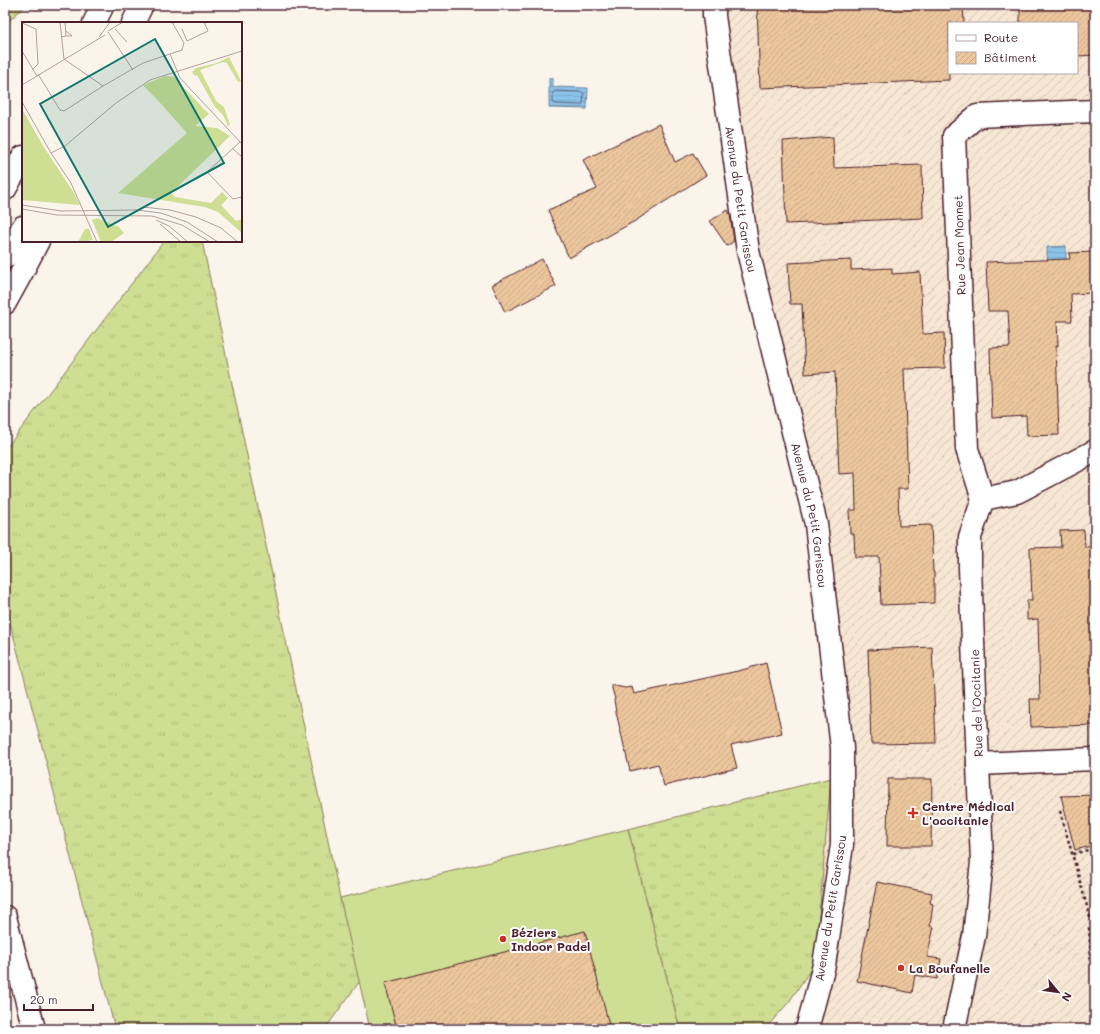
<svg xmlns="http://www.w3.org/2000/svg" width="1100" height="1034" font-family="Mali,sans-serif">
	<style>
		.industrial { fill: url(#industrial-furrows); fill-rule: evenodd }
		.grass { fill: url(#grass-tufts); stroke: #8c7e5e }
		.forest { fill: url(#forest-firs); stroke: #8c7e5e }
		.pitch { fill: #cede92; stroke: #8c7e5e }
		.water { fill: url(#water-rules); stroke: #71829e }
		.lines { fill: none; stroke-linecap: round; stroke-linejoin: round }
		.shore { stroke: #646177; stroke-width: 1 }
		.building { fill: url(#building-hatch); stroke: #4a1f2b }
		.minor-casing { stroke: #4a1f2b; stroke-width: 25 }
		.highway-casing { stroke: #4a1f2b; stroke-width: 25 }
		.path { stroke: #4a1f2b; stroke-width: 2.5; stroke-dasharray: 3 3; stroke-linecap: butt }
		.minor { stroke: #fff; stroke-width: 22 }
		.highway { stroke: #fff; stroke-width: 22 }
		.poi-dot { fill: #c8321e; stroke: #fff; stroke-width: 1.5 }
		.labels { text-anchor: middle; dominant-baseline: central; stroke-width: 4; stroke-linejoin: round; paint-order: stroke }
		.street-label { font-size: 12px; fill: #4a1f2b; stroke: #fff }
		.poi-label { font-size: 12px; font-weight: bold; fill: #4a1f2b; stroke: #fff; text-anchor: start }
		.inset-road { fill: none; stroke: #b49f9e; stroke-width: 1 }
		.view { fill: #0f766e; fill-opacity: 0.15; stroke: #0f766e; stroke-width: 2 }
		.inset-edge { fill: none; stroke: #4a1f2b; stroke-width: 2 }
	</style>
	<defs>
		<pattern id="industrial-furrows" width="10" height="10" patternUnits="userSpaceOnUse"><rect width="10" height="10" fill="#f6e6d3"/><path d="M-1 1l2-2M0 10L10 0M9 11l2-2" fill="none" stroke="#d4c5b5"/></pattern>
		<pattern id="grass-tufts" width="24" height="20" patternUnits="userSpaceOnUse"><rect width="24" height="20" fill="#cede92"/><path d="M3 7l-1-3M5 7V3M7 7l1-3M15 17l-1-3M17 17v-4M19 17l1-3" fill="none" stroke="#b2be7e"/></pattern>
		<pattern id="forest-firs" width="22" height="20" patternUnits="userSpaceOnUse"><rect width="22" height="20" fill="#cede92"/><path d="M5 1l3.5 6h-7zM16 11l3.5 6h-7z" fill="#b2be7e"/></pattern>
		<pattern id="water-rules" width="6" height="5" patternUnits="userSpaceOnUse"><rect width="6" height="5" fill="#8bc4ea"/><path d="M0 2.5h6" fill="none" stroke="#79a8c9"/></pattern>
		<pattern id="building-hatch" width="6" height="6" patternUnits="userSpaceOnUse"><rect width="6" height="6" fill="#ecc69c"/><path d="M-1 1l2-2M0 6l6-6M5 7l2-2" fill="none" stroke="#ccaa87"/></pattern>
	</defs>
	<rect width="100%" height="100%" fill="#fbf4eb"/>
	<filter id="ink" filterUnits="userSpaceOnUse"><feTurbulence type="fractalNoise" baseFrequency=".025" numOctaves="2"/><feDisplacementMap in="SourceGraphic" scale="8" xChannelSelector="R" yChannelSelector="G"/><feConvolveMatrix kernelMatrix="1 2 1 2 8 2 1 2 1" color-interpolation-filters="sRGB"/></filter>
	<g filter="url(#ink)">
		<path class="industrial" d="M716,5H1095V1029H804L815,963L831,778L822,587L753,276ZM949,23H1077V73H949Z"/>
		<path class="grass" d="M164,241H202L340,898L360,981L325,1029H115L5,603V450Z
			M831,778L815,963L789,1002L765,1029H680L628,829Z"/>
		<path class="forest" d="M5,5H26L5,25Z"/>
		<path class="pitch" d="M628,829L680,1029H370L340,898Z"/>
		<path class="water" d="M549,78H553V87L588,88L587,109L549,108Z
			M1066,246V278L1048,280L1047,247Z"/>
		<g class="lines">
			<path class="shore" d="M555,91L582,92L584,94L583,104L581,105L555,104L553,102V93Z"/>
		</g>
		<path class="building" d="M757,5H963L964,23H949V80L760,88Z
			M1020,5H1095V55L1077,56V23H1020Z
			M659,124L675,162L693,153L706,175L635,221L569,258L548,210L597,189L583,160Z
			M833,137L834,168L922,165L923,218L786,224L783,141Z
			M728,210L730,214L734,241L727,246L710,221Z
			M1095,252V293L1071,294L1072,321H1057L1058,346H1056L1059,435L1027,436L1026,416L992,418L990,348L1010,347L1008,311H988L986,262L1070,259L1069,253Z
			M542,259L556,286L505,312L492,285Z
			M851,260V270L892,268V274L920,272L923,334L944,333L945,368L904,369L908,489H898L899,526L931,525L933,572H934V603L881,605L879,557H855L854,534L850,533L849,510H856L855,473L839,474L835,372L805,374L802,304H790L788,263Z
			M1084,530L1085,547L1095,546V725L1031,727L1030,699H1040L1038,619L1027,620V600H1032L1030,548L1061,547L1060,531Z
			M932,647L936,743L871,744L868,650Z
			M766,663L782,733L731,745L737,768L664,786L658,764L630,771L616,712L614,700L615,699L611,685L625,688L632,687L634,694L742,670Z
			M888,779H932L931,846H887Z
			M1095,795V845L1075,850L1061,796Z
			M877,882L932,893L930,903L933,904L930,926L934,927L927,957L941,959L937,979L915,975L912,993L857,981Z
			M585,931L610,1029H397L385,983Z"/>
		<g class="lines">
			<g class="minor-casing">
				<g id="minor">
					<path id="s1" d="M714,5V16L748,251L816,524L842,748V845L824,965L807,1029"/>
					<path d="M983,499L967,449L954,136L977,116L1095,111"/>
					<path d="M978,764L1095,759"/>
					<path d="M5,917L34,1029"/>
					<path d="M954,1029L974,936L982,862L970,568V537L983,499L1017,492L1095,451"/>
				</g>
			</g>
			<g class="highway-casing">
				<path id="highway" d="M94,23L103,5
					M133,23L142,5
					M5,189L23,157
					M5,257L23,227
					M5,303L22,272L38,241"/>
			</g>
			<path class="path" d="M1060,811L1092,924
				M1073,854L1095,848
				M1095,917L1089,928L1091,955L1095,965"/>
			<use href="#minor" class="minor"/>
			<use href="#highway" class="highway"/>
		</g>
	</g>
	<g class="poi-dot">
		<path d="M911 807h4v4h4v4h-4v4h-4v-4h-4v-4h4z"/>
		<circle cx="503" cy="939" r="4"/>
		<circle cx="901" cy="968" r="4"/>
	</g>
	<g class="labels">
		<g class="street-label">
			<text stroke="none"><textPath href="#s1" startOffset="196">Avenue du Petit Garissou</textPath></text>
			<text transform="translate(959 245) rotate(-92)">Rue Jean Monnet</text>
			<text stroke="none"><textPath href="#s1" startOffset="520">Avenue du Petit Garissou</textPath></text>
			<text transform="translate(976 703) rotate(-92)">Rue de l'Occitanie</text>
			<text transform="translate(830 908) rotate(-81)">Avenue du Petit Garissou</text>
		</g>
		<g class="poi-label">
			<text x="922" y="806">Centre Médical<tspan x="922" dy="14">L'occitanie</tspan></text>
			<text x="511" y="932">Béziers<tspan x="511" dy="14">Indoor Padel</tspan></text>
			<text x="909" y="968">La Boufanelle</text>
		</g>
	</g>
	<g transform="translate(22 22)">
		<rect width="220" height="220" fill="#fbf4eb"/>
		<path d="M207,35L219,59L216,60L205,41L201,40L178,48L194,79L202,85L208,103L206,104L201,93L193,85L175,53L173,54L170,50L174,46L195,41ZM143,54L154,55L160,64L140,83L121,63ZM0,87L21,124L52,171L58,183L0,178ZM173,104L195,106L208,114L149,171L153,175L189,181L200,170L206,176L199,183L214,199L220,197V211L196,190L183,185L96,171Z" fill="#cede92"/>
		<path d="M75,196L97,205L102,211L89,220H79L70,198ZM63,207H67L71,218L56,220Z" fill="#cede92"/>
		<path d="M160,64L187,92L165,111L140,83Z" fill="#cede92"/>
		<path class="inset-road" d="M38,0L42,37L81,64L121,41L160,28L162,21L150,0M0,1L14,7L16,42L11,47M93,7L105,20M160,7L165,19L186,9L182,0M44,9L50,14H44M86,9L101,0M86,10L111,48M39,15L44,14L43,0M77,15L88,0M0,29L15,54M148,32L158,56L220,122M16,52L38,88L42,89L81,64M0,63L83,13M0,80L29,131L49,161L75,220M218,120L185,150L211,177L220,175M210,126L220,135M29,131L43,124L94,81L128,58L220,29M0,183L39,189L115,188L139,191L165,200L196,220M121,185L148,188L174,195L199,206L216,220M0,187L35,193L130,194L160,203L188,220M134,198L147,204L166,220M138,202L159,220"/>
		<path class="view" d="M133,17L202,141L86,205L18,82Z"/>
		<rect width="220" height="220" class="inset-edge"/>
	</g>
	<rect width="1100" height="1034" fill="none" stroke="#fff" stroke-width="20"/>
	<rect x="10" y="10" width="1080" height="1014" fill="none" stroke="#4a1f2b" stroke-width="1.5" filter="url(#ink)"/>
	<rect x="948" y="22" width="130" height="52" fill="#ffffff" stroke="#b7a5aa"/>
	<rect x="956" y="35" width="20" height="6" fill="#ffffff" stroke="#b7a5aa"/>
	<text x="984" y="42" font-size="12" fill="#4a1f2b">Route</text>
	<rect x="956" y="52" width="20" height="12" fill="url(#building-hatch)" stroke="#b7a5aa"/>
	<text x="984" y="62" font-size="12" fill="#4a1f2b">Bâtiment</text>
	<g transform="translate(1058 992) rotate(119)" stroke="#ffffff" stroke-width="3" paint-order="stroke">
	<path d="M0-3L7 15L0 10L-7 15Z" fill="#4a1f2b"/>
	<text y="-6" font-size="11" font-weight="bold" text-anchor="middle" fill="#4a1f2b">N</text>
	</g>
	<path d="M24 1004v6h69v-6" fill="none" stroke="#4a1f2b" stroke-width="2"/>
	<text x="30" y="1004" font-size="12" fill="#4a1f2b" stroke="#ffffff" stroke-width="3" paint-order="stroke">20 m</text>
</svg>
